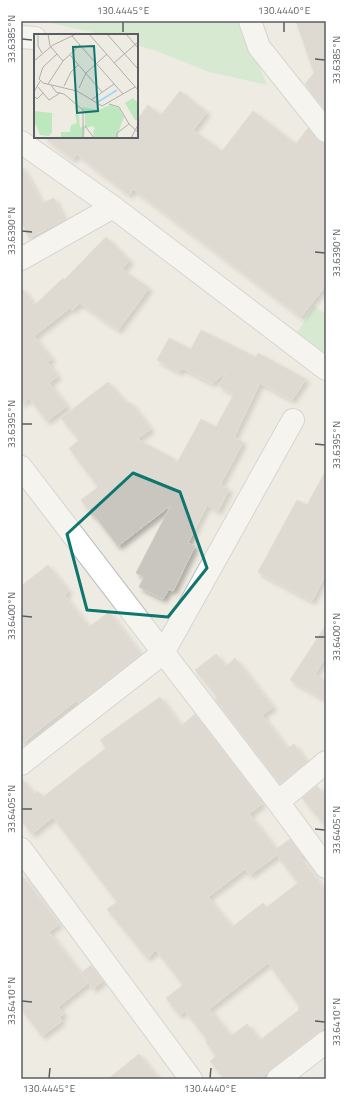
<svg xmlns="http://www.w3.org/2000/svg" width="347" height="1100" font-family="'Titillium Web',sans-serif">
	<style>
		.green { fill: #bde7bd }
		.building { fill: #c9c6bf; stroke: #d3cdc0; fill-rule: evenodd; filter: url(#shadow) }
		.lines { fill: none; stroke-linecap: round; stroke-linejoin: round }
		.street-casing { stroke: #b7babf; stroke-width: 24 }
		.street { stroke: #fff; stroke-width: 22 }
		.marked { fill: none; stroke: #0f766e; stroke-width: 3; stroke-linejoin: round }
		.ticks { fill: none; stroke: #5a5e63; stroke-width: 1.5 }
		.inset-river { fill: none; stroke: #a1d6ff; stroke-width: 2 }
		.inset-road { fill: none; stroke: #afafab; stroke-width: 1 }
		.view { fill: #0f766e; fill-opacity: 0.15; stroke: #0f766e; stroke-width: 2 }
		.inset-edge { fill: none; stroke: #5a5e63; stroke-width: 2 }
		.neatline { fill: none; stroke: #5a5e63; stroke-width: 1.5 }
		.ticks-label { font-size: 10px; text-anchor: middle; fill: #5a5e63 }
	</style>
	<defs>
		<filter id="shadow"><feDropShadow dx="3.5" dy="3.5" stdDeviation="2" flood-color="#0004"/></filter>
	</defs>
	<rect width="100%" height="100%" fill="#eeebe2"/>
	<path class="green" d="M21,21H241L267,85L209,72L159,52L137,45V35H106L50,23Z
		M314,306L326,314V358L297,333Z"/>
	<path class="building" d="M296,21H326V111L305,84L314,73Z
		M180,91L207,112L193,130L222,151L253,111L296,144L308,128L317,139L321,142L326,143V285L301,317L133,189L129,195L77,154L73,159L44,137H137V120L148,105L161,115Z
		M21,165L42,203L54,198L64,220L29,238L21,220Z
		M106,237L130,261L122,269L149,288L118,330L80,303L72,310L70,308L34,336L52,359L47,362L58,376L49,383L67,406L47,421L29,398L21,404V287L35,305L63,278L64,280Z
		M201,330L256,357L258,353L306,379L292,400L260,383L234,437L243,442L220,485L229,489L218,511L207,505L188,543L195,546L173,591L169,589L163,599L139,587L144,577L136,573L171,505L118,546L94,515L93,516L81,500L98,487L69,448L79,440L61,418L108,382L127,404L130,402L151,429L137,439L173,458L177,463L201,419L216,427L234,394L219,386L227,372L212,383L182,368L179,372L157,360L169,338L191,349Z
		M326,470V574L312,601L258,572L297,500L307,505Z
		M48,565L69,591L64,595L89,627L109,612L141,654L78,703L76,701L21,744V586Z
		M326,625V656L315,674L326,681V700L290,680Z
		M216,654L226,666L235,658L273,707L262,715L287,748L294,744L307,762L280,784L215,699L217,697L195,670Z
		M160,697L181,726L195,714L260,799L259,800L262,804L249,814L276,849L290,839L302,855L300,857L326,891V1026L259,1079H224L210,1061L216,1056L206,1042L208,1041L185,1011L179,1015L166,998L183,985L156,950L147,958L107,909L117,902L53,817L32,834L21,820V778L34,794L38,791L43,797L106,748L100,740ZM277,855L298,883L267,907L263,903L232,927L208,897L245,869L250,875ZM268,963L300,1007L298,1008L299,1010L260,1040L247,1024L231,1036L209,1009Z
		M317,786L326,797V827L302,798Z
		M21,874L59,924L49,932L88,983L58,1007L64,1014L59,1017L62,1021L42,1036L21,1009Z
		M91,965L103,981L93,989L81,973Z
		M139,1054L159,1079H108Z"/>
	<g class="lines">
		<g class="street-casing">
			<path id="street" d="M250,21L259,47L326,131
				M21,37L35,38
				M21,142L113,207L326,369
				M21,259L113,207
				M21,467L278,802L326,867
				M21,764L163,653L293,420
				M278,802L326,762
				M21,849L191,1079
				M278,1079L326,1042"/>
		</g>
		<use href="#street" class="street"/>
	</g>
	<path d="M0 0H347V1100H0ZM133,473L180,492L207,568L168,617L87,610L67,534Z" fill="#eeebe2" fill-opacity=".55" fill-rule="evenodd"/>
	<path class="marked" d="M133,473L180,492L207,568L168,617L87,610L67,534Z"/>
	<path class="ticks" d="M123,32V22M284,32V22M22,39L32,40M315,59L325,60M22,231L32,232M315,252L325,253M22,424H32M315,444L325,445M22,616L32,617M315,637H325M22,809H32M315,829L325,830M22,1001L32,1002M315,1021L325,1022M49,1078L50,1068M210,1078L211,1068"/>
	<g transform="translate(34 34)">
		<rect width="104" height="104" fill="#eeebe2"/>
		<path d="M99,64L104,69V86H101L91,69ZM76,71L85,74L90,83L82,104H60L59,98L61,95L59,92L51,94L50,104H27V98H36L37,91L43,89L41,80L45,81L46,94L51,91V80L48,73L64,76ZM0,77L18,79V98L15,102L6,101L0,86Z" fill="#bde7bd"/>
		<path class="inset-river" d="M64,68L83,56"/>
		<path class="inset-road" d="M4,0V12L8,19M14,0L16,12L29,27M55,0L104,56M73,0L104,35M92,0L104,14M38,2L89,60M23,20L9,33L5,45L9,49L43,57L68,72L101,53M36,21L68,58M0,27L19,11L42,0M80,29L104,8M14,50L29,27L46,11M17,51L22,58L30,60L49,76V104M30,52L37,38L44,31M4,53L15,66L26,59M45,54L52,39L73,20M0,58L6,47M0,62L3,65L9,59M57,66L80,50M75,70L85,73L95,90L104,98M51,92L60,104M83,104V99L95,90M97,104L104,91"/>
		<path class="view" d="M60,12L64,77L43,79L39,13Z"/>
		<rect width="104" height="104" class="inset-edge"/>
	</g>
	<rect width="347" height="1100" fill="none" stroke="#ffffff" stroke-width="44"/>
	<rect x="22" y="22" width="303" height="1056" class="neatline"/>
	<g class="ticks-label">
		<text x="123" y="14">130.4445°E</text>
		<text x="284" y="14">130.4440°E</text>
		<text transform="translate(11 39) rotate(-90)" y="4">33.6385°N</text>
		<text transform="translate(336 60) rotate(-90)" y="4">33.6385°N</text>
		<text transform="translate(11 231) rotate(-90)" y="4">33.6390°N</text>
		<text transform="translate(336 253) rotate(-90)" y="4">33.6390°N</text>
		<text transform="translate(11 424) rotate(-90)" y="4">33.6395°N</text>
		<text transform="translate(336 445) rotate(-90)" y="4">33.6395°N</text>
		<text transform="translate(11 616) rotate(-90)" y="4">33.6400°N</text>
		<text transform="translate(336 637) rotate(-90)" y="4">33.6400°N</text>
		<text transform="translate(11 809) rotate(-90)" y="4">33.6405°N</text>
		<text transform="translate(336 830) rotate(-90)" y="4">33.6405°N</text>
		<text transform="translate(11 1001) rotate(-90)" y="4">33.6410°N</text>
		<text transform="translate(336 1022) rotate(-90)" y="4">33.6410°N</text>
		<text x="49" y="1092">130.4445°E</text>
		<text x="210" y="1092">130.4440°E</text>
	</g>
</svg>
